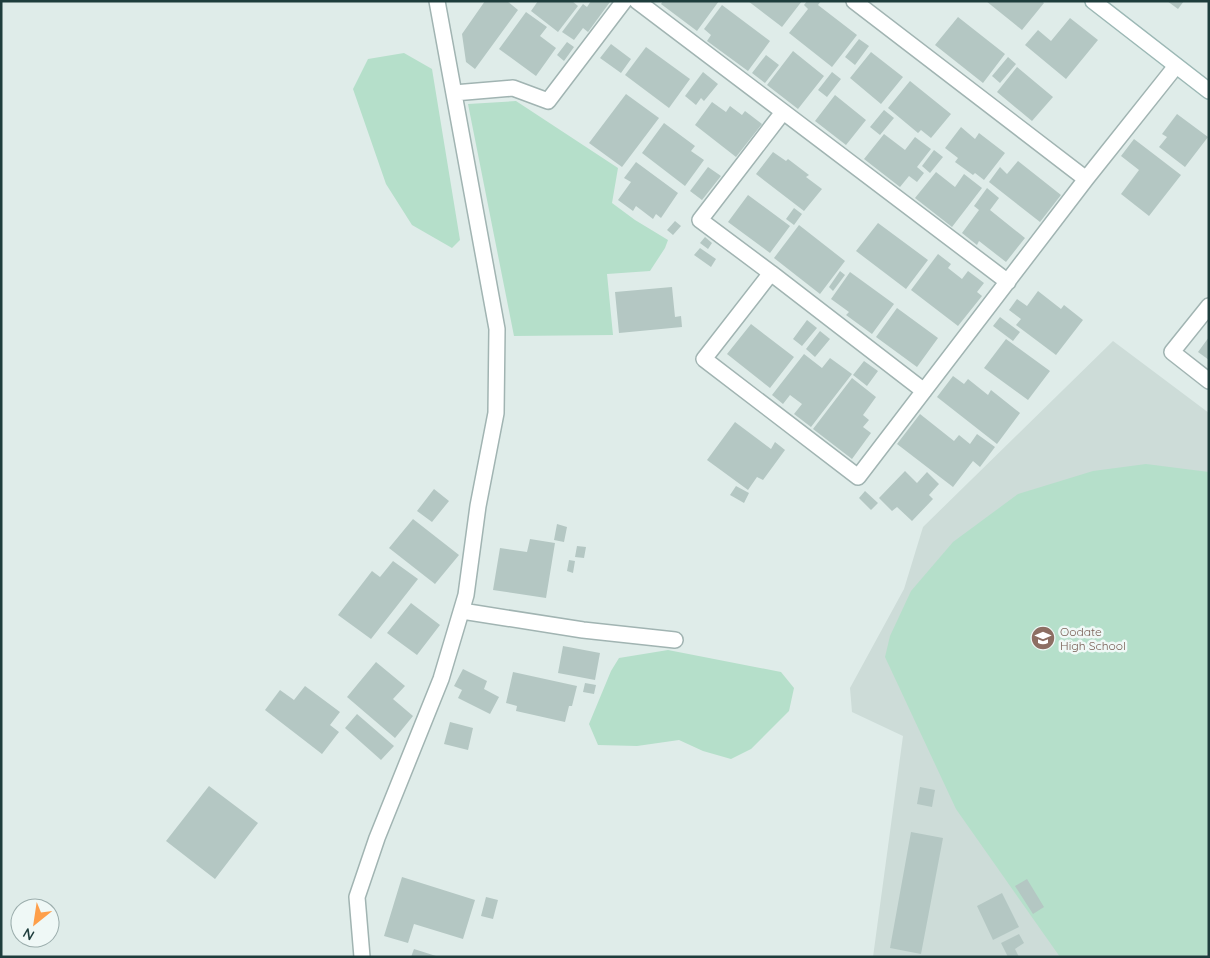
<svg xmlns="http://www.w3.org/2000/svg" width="1210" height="958" font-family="Quicksand,sans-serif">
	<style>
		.built { fill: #cddcd8 }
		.green { fill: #b5dfca }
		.building { fill: #b4c7c3 }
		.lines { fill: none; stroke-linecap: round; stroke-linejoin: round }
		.street-casing { stroke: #a1b4b2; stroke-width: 18 }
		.secondary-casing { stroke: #9cb8b5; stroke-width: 18 }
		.street { stroke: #fff; stroke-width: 15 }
		.secondary { stroke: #fff; stroke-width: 15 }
		.labels { text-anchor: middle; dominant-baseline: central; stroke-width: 5; stroke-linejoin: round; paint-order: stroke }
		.education-label { font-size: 12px; fill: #785e54; stroke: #eff8f6; text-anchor: start }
	</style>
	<rect width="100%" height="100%" fill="#dfece9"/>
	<path class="built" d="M1113,341L1209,413V957H873L903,736L852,712L850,688L904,589L923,527Z"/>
	<path class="green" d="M404,53L432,69L460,240L452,248L412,225L386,184L353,89L368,59Z
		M516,101L618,168L612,203L635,220L668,240L665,248L650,271L607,274L613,335L514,336L468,104Z
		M1146,464L1209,472V951L1204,957H1060L956,809L885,657L890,636L911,591L953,542L1018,494L1093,471Z
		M668,650L781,672L794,688L789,711L751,749L731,759L703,751L679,740L637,746L598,745L589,724L611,671L619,658Z"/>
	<path class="building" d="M485,1H507L518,10L475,69L466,62L462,34Z
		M538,1H572L578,6L558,32L531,11Z
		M591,1L610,2L588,32L583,28L574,40L562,32L583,4L587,7Z
		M663,1H719L697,31L661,4Z
		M748,1H802L782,27Z
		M807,1H821L818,5L857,35L832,67L789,33L808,9L804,5Z
		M986,1H1042L1044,3L1022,30Z
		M1167,1H1184L1178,9Z
		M722,5L770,41L748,71L707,41L711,35L704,29Z
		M526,12L547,27L540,36L556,48L536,76L499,49Z
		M958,17L1005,54L983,83L935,45Z
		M1070,18L1098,40L1066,79L1025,45L1038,30L1051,41Z
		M859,39L869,46L855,65L845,57Z
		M567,42L574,47L564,61L557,55Z
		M611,44L631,59L621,73L600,58Z
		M646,47L690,79L669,108L625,75Z
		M793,51L824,76L798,109L767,85Z
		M871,52L903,77L881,104L850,78Z
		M766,55L779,65L765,83L752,73Z
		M1008,57L1016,64L1000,83L992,76Z
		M1017,67L1053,97L1032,121L997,92Z
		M703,72L718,84L704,101L701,98L696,105L685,96Z
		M832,72L841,79L827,97L818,90Z
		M910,81L951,114L931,138L921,130L918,133L888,108Z
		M626,94L659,118L622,167L589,143Z
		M835,95L866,120L846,145L815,121Z
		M712,102L726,112L730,106L742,115L745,111L762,124L736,157L695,125Z
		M884,110L894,118L880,135L870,127Z
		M1177,114L1208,137L1185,167L1159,147L1167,137L1162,134Z
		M664,123L695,146L691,151L704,160L685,186L642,153Z
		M961,127L975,139L979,133L1005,153L984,180L975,173L973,175L955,162L958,158L945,148Z
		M884,134L905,150L915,137L931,149L917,167L924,173L917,182L909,176L900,187L864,159Z
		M1134,139L1181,175L1149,216L1121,194L1139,170L1121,156Z
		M934,150L943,157L930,173L922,166Z
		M773,152L786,161L788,159L809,175L806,177L822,189L804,211L756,174Z
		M1018,161L1061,195L1040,222L989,182L1000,167L1007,174Z
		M636,162L678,193L661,218L656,214L653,219L636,206L633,211L618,200L631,182L624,178Z
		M708,167L721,176L702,200L690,191Z
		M936,172L955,187L964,174L982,188L952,227L915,198Z
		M987,188L999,198L990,210L1025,238L1006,262L979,241L977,245L962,233L979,210L974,206Z
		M748,195L790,226L770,253L728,222Z
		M794,208L802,214L794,225L786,219Z
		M675,221L681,226L673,235L667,230Z
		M878,223L928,260L906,289L856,251Z
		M799,225L845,261L820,294L774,258Z
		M705,237L712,243L708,249L700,243Z
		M700,248L716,259L711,267L694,255Z
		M938,254L951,264L948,268L962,279L968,271L984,283L977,292L982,296L958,326L911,290Z
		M840,271L845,275L833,291L829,287Z
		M850,272L894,304L872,334L846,315L849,312L831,299Z
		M672,287L675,317L681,316L682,327L619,333L615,292Z
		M1038,291L1061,309L1064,305L1083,320L1056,355L1016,325L1021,319L1009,310L1017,299L1027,306Z
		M897,308L938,338L917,367L876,337Z
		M1000,317L1020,332L1013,341L993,326Z
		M807,320L817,328L802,346L793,339Z
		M751,324L794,357L770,388L727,354Z
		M820,331L830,339L815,357L806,349Z
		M1209,337V360L1198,352Z
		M1006,339L1050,371L1028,400L984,368Z
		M804,354L822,368L830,358L852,374L811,427L794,414L802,404L790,395L783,404L772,395Z
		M864,361L878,371L867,386L853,375Z
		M953,376L964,384L968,379L988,395L991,390L1020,413L997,444L937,397Z
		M852,378L876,397L863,415L869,420L863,427L871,433L852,459L813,429Z
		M920,414L954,441L959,435L970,444L977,434L995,447L980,467L973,461L953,487L897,444Z
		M735,422L771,449L775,442L785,450L763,480L757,477L748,490L707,460Z
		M905,471L917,483L927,472L939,484L929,495L933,499L912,521L897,507L892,511L879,498Z
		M736,486L749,493L744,503L730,495Z
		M434,489L449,501L432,522L417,511Z
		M865,491L878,503L871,510L859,498Z
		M413,519L459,555L435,584L389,548Z
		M557,524L567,527L564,542L554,540Z
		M530,539L555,543L546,598L493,590L500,548L527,552Z
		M577,546L586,547L584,558L575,557Z
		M569,560L575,561L573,573L567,571Z
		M393,561L418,579L371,639L338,615L372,571L380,577Z
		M411,603L440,625L417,655L387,633Z
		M563,646L600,653L595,680L558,673Z
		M376,662L405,686L393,699L413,716L395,738L347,697Z
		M463,669L487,681L484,689L499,697L490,714L458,698L462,690L454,686Z
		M513,672L577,686L572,706H569L565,722L516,711L517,706L506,703Z
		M585,683L596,685L594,694L583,692Z
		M305,686L340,712L330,725L339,732L322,754L265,710L280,690L294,700Z
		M357,714L394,746L381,760L345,728Z
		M450,722L473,728L468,750L444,744Z
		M209,786L258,823L215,879L166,841Z
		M920,787L935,790L932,807L917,804Z
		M911,832L943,838L921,954L890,948Z
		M402,877L475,900L463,939L414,924L408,943L384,936Z
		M1027,879L1044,907L1033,914L1015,886Z
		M1002,893L1019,927L993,940L977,906Z
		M486,897L498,900L493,919L481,916Z
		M1019,934L1024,943L1015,949L1019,957H1008L1001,943Z
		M414,949L436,956V957H411Z"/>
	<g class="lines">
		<g class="street-casing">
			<path id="street" d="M637,1L1008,282
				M854,1L1086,179
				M454,93L513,88L548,101L624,1
				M783,112L700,220L771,273L704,359L858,477L1086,179L1176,66
				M771,273L924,391
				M1209,306L1172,352L1209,381
				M462,611L583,630L675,640
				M362,957L357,897L377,838L441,679L466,595L478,506L496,413L497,329L437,1"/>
		</g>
		<g class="secondary-casing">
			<path id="secondary" d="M1093,1L1209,91"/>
		</g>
		<use href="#street" class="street"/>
		<use href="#secondary" class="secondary"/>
	</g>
	<defs>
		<g id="school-disc" transform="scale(1.25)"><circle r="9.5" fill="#8d6e63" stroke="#eff8f6"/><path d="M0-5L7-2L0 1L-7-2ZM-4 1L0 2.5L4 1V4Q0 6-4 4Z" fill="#fff"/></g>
	</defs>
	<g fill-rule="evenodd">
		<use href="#school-disc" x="1043" y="638"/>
	</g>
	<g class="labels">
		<g class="education-label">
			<text x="1060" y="631">Oodate<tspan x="1060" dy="14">High School</tspan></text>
		</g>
	</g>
	<rect width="1210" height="958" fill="none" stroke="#1e3d3c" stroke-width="5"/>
	<g transform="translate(35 923) rotate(210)"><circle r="24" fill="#eff8f6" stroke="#9badac"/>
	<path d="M0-4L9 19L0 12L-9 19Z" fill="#fe9f4a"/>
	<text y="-8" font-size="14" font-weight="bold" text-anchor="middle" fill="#1e3d3c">N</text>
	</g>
</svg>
